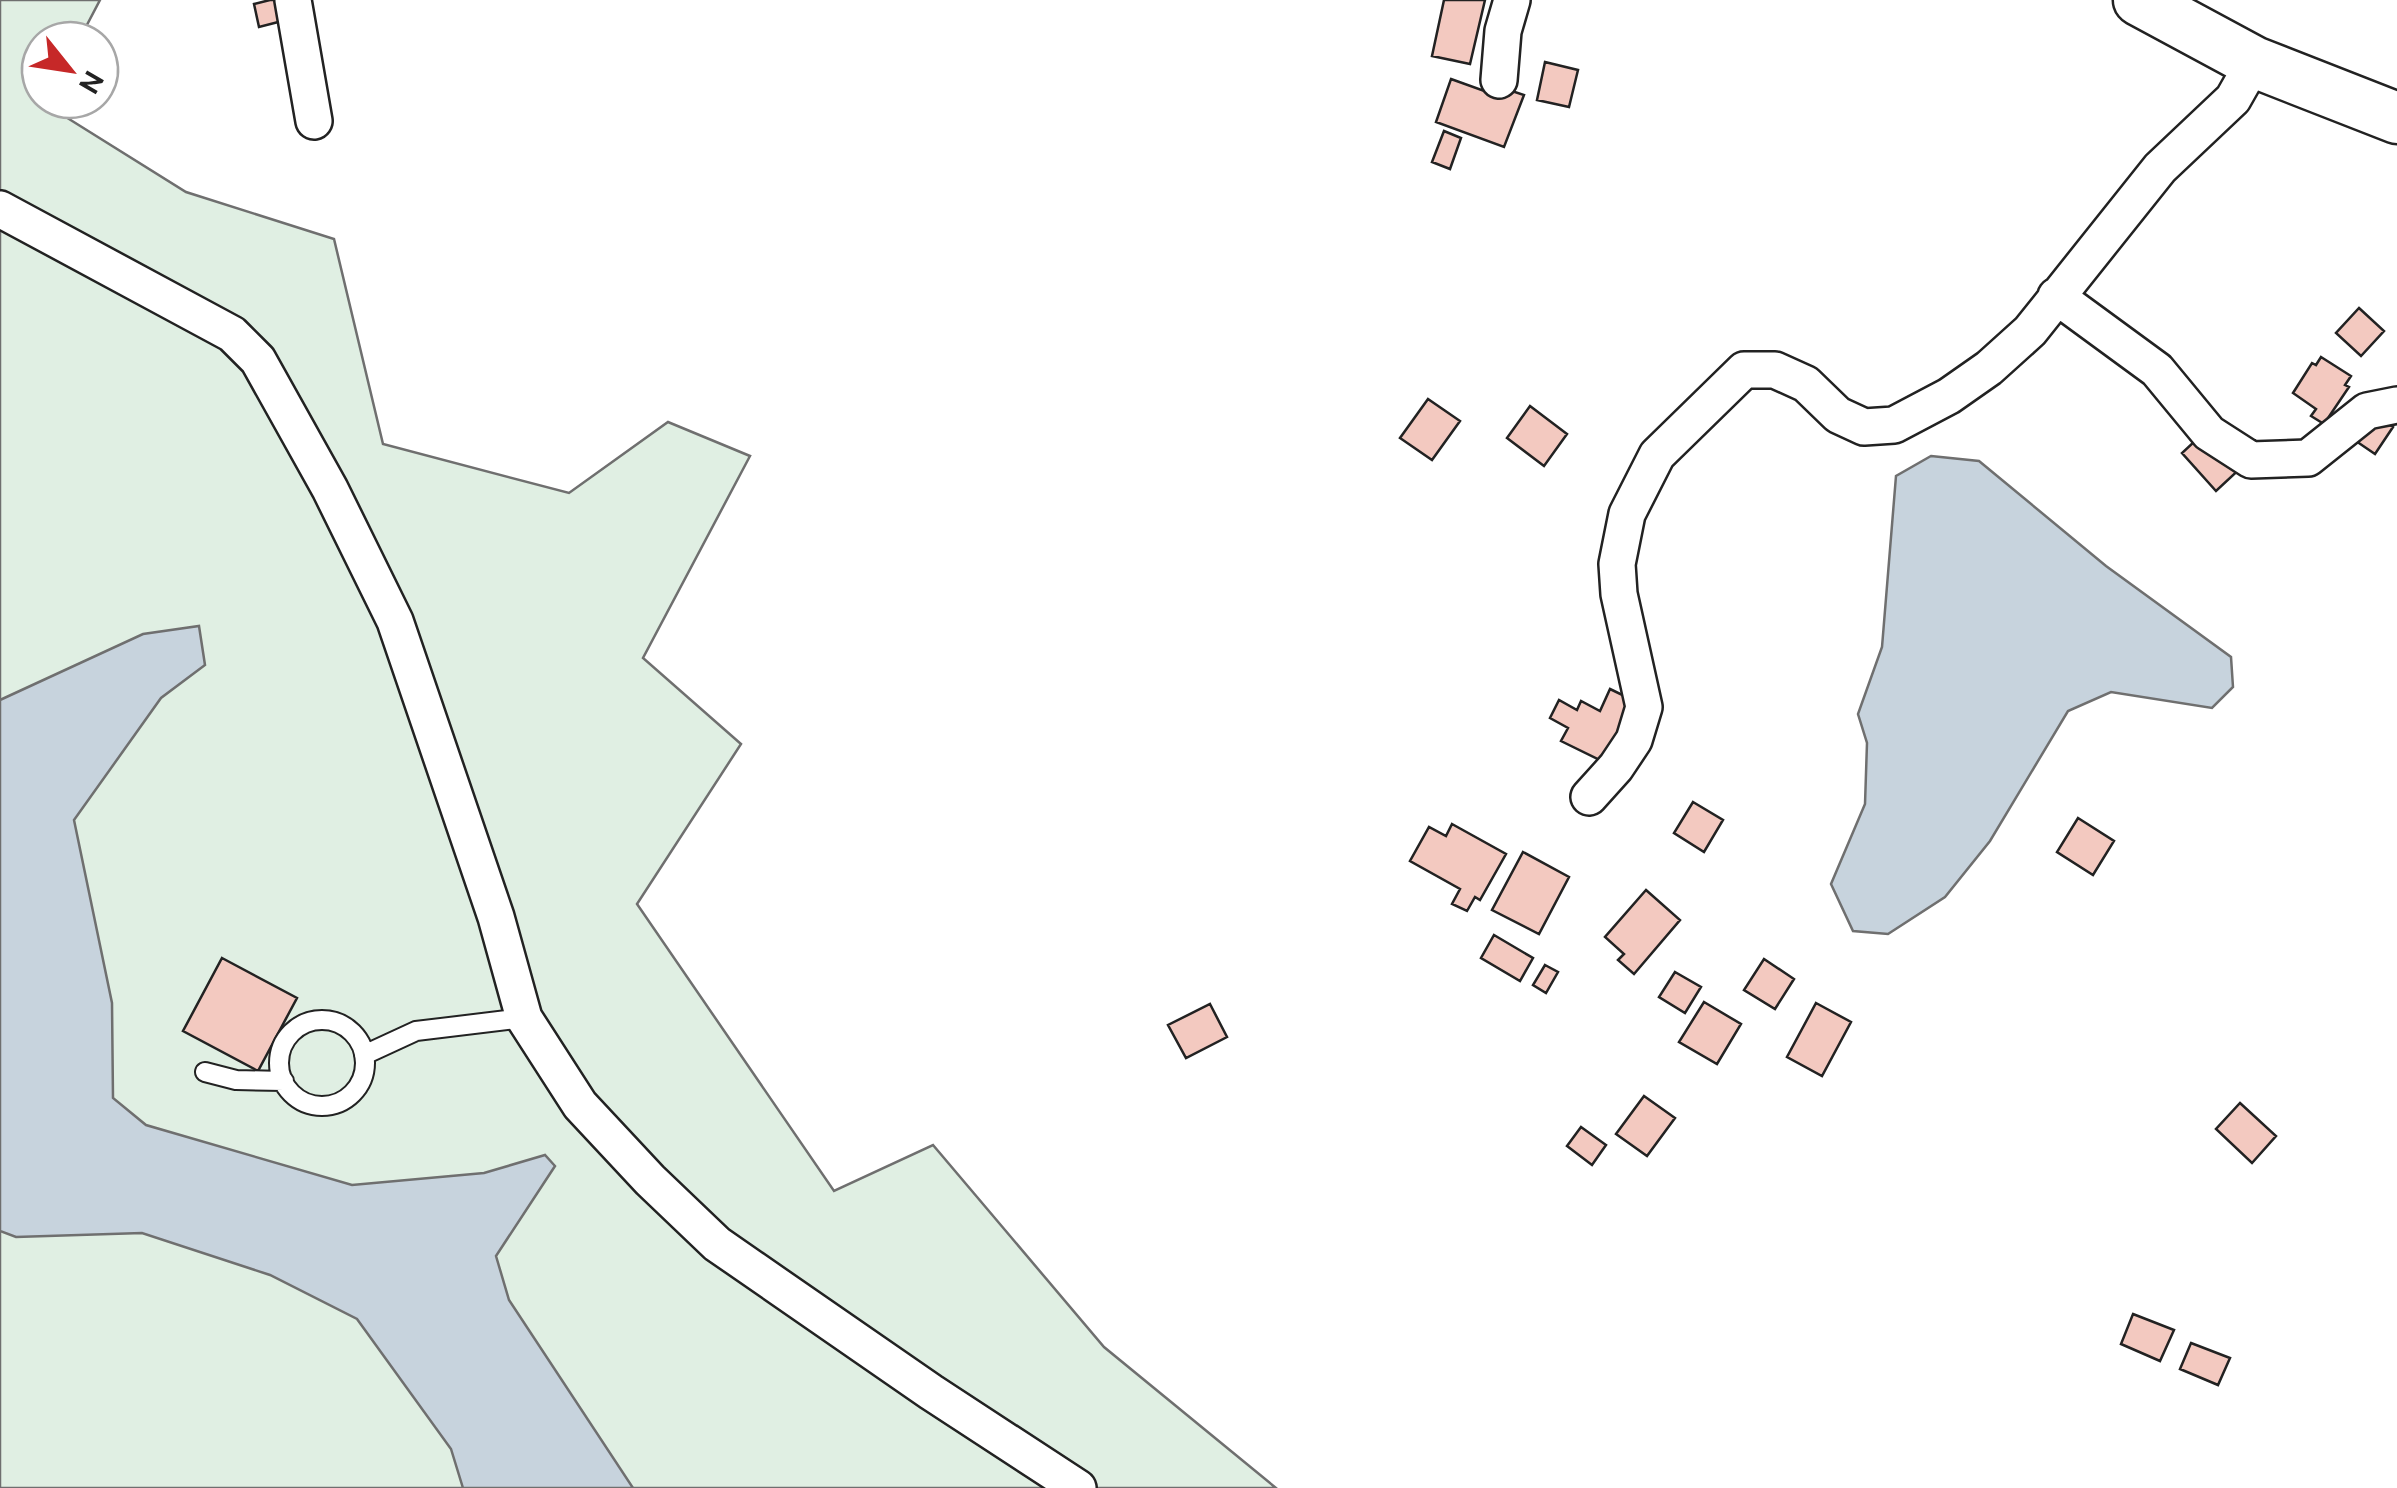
<svg xmlns="http://www.w3.org/2000/svg" width="2397" height="1488" font-family="Ubuntu,sans-serif">
	<style>
		.green { fill: #e0efe3; stroke: #6f6f6f; stroke-width: 2.5 }
		.water { fill: #c7d3dd; stroke: #6f6f6f; stroke-width: 2.5 }
		.building { fill: #f3c9c0; stroke: #222; stroke-width: 2.5 }
		.lines { fill: none; stroke-linecap: round; stroke-linejoin: round }
		.lane-casing { stroke: #222; stroke-width: 22 }
		.street-casing { stroke: #222; stroke-width: 40 }
		.secondary-casing { stroke: #222; stroke-width: 55 }
		.lane { stroke: #fff; stroke-width: 18 }
		.street { stroke: #fff; stroke-width: 35 }
		.secondary { stroke: #fff; stroke-width: 50 }
	</style>
	<rect width="100%" height="100%" fill="#fff"/>
	<path class="green" d="M0,0H100L79,40H40V100H46L45,104L186,192L334,239L383,444L569,493L668,422L750,456L643,658L741,744L637,904L834,1191L933,1145L1104,1347L1276,1488H0Z"/>
	<path class="water" d="M1931,456L1979,461L2106,566L2231,657L2233,687L2212,708L2111,692L2068,711L1990,841L1945,897L1888,934L1853,931L1831,884L1865,804L1867,743L1858,714L1882,647L1896,476Z
		M199,626L205,665L161,698L74,820L112,1003L113,1098L146,1125L352,1185L484,1173L545,1155L555,1166L496,1256L509,1300L633,1488H463L451,1449L357,1319L270,1275L142,1233L16,1237L0,1231V700L143,634Z"/>
	<path class="building" d="M270,0H281L286,20L259,27L254,4Z
		M1444,0H1485L1470,64L1432,56Z
		M1545,62L1578,70L1569,107L1537,100Z
		M1451,79L1487,92L1491,84L1524,95L1504,147L1436,122Z
		M1444,131L1461,138L1450,169L1432,162Z
		M2359,308L2384,331L2361,356L2336,333Z
		M2321,357L2351,376L2345,385L2349,387L2324,424L2311,416L2316,409L2293,393L2312,363L2316,365Z
		M1428,399L1460,421L1432,460L1400,438Z
		M1530,406L1567,434L1544,466L1507,438Z
		M2368,411L2393,427L2375,454L2350,437Z
		M2210,427L2244,465L2216,491L2182,453Z
		M1610,689L1635,701L1604,762L1561,741L1568,728L1550,718L1559,700L1577,710L1581,701L1600,711Z
		M1693,802L1723,820L1704,852L1674,833Z
		M2078,818L2114,841L2093,875L2057,852Z
		M1452,824L1506,854L1480,900L1475,897L1467,911L1452,904L1460,889L1410,861L1429,827L1446,836Z
		M1523,852L1569,877L1539,934L1492,910Z
		M1646,890L1680,920L1634,974L1618,960L1624,954L1605,937Z
		M1494,935L1533,958L1520,981L1481,958Z
		M222,958L297,998L258,1071L183,1031Z
		M1764,959L1794,979L1775,1009L1744,990Z
		M1545,965L1558,972L1546,993L1533,985Z
		M1675,972L1701,987L1685,1013L1659,997Z
		M1704,1002L1741,1024L1717,1064L1679,1042Z
		M1816,1003L1851,1022L1822,1076L1787,1057Z
		M1210,1004L1227,1037L1186,1058L1168,1025Z
		M1644,1096L1675,1118L1647,1156L1616,1134Z
		M2240,1103L2276,1136L2252,1163L2216,1129Z
		M1581,1127L1606,1145L1592,1165L1567,1146Z
		M2133,1314L2174,1330L2160,1361L2121,1344Z
		M2191,1343L2230,1358L2218,1385L2180,1369Z"/>
	<g class="lines">
		<g class="lane-casing">
			<path id="lane" d="M279 1063a43 43 0 1 1 86 0a43 43 0 1 1-86 0Z
				M364,1055L416,1031L524,1018
				M205,1072L236,1080L284,1081"/>
		</g>
		<g class="street-casing">
			<path id="street" d="M293,0L314,121
				M1499,80L1503,31L1512,0
				M0,209L232,334L258,360L330,489L395,621L496,917L524,1018L580,1105L650,1180L717,1244L931,1392L1078,1488
				M2056,296L2157,370L2209,433L2251,460L2308,458L2367,411L2397,405
				M1589,797L1616,767L1634,740L1644,707L1619,594L1617,564L1627,514L1657,455L1744,370H1775L1806,384L1838,415L1864,427L1894,425L1949,396L1989,368L2030,331L2160,168L2233,99L2254,62"/>
		</g>
		<g class="secondary-casing">
			<path id="secondary" d="M2139,0L2254,62L2397,118"/>
		</g>
		<use href="#lane" class="lane"/>
		<use href="#street" class="street"/>
		<use href="#secondary" class="secondary"/>
	</g>
	<g transform="translate(70 70) rotate(120)"><circle r="48" fill="#ffffff" stroke="#a7a7a7" stroke-width="2.5"/>
	<path d="M0-8L18 38L0 25L-18 38Z" fill="#c62828"/>
	<text y="-15" font-size="28" font-weight="bold" text-anchor="middle" fill="#222222">N</text>
	</g>
</svg>
